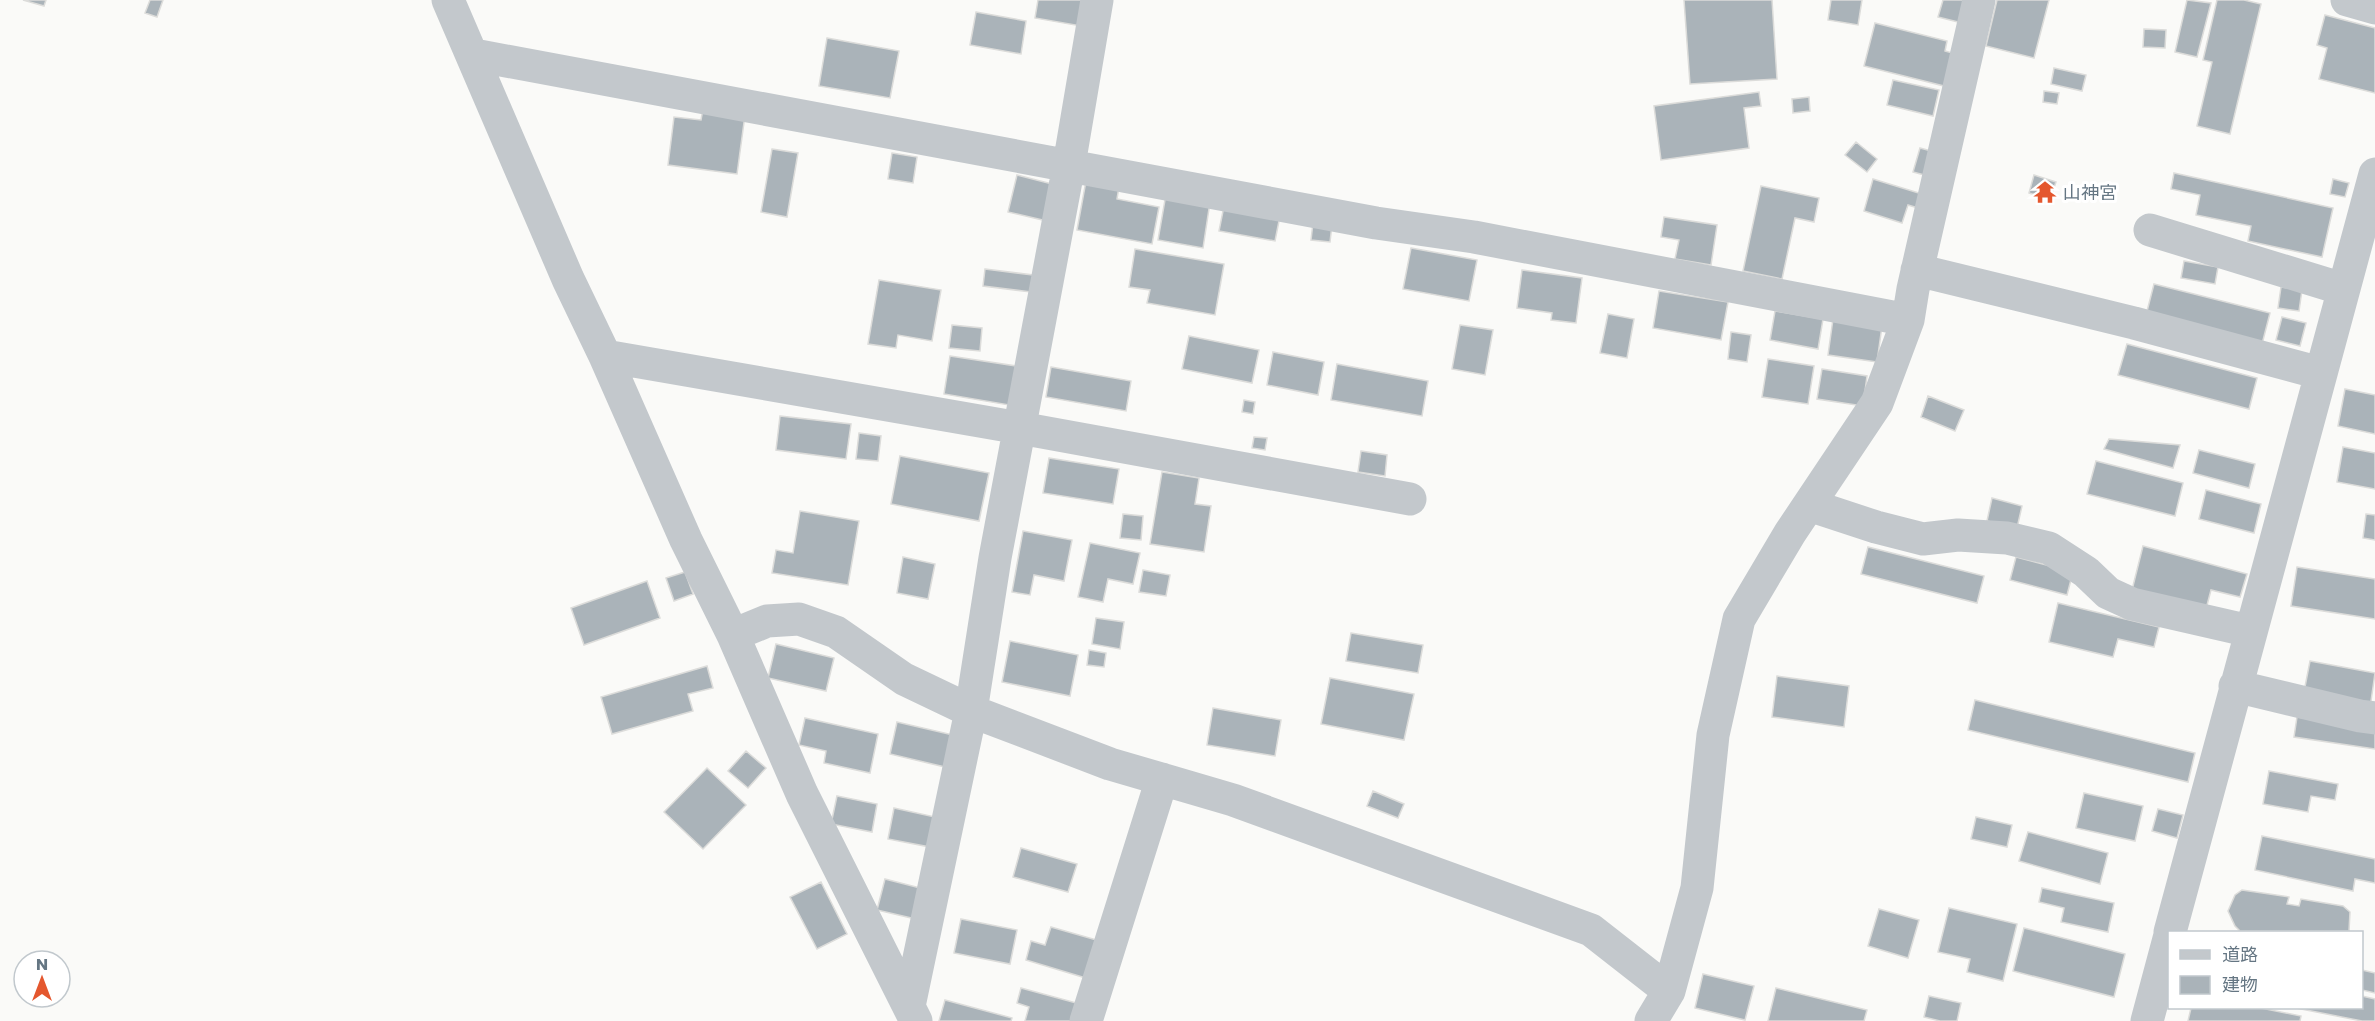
<svg xmlns="http://www.w3.org/2000/svg" width="2375" height="1021" font-family="Poppins,'Noto Sans JP',sans-serif">
	<style>
		.building { fill: #aab3b9; stroke: #dcdcda; stroke-width: 1.5 }
		.lines { fill: none; stroke-linecap: round; stroke-linejoin: round }
		.minor { stroke: #c3c8cc; stroke-width: 33 }
		.labels { text-anchor: middle; dominant-baseline: central; stroke-width: 6; stroke-linejoin: round; paint-order: stroke }
		.poi-label { font-size: 18px; fill: #657683; stroke: #fff; text-anchor: start }
	</style>
	<rect width="100%" height="100%" fill="#fafaf8"/>
	<path class="building" d="M23,0H46L44,6Z
		M150,0H163L157,17L145,13Z
		M1038,0H1086L1081,26L1035,18Z
		M1684,0H1772L1777,79L1690,84Z
		M1831,0H1862L1858,25L1828,20Z
		M1943,0H1972L1966,24L1938,17Z
		M1997,0H2049L2034,58L1986,46Z
		M2187,0L2211,3L2197,57L2175,52Z
		M2217,0H2244L2261,4L2230,134L2197,126L2212,62L2203,60Z
		M976,12L1026,21L1021,54L970,45Z
		M2325,15L2375,28V93L2319,79L2327,48L2317,45Z
		M1875,23L1947,41L1945,51L1956,54L1948,87L1864,66Z
		M2144,29L2166,30L2165,48L2143,47Z
		M827,38L899,51L890,98L819,86Z
		M2054,68L2086,75L2082,91L2051,84Z
		M1893,80L1939,90L1933,116L1887,105Z
		M2044,91L2059,93L2057,104L2043,102Z
		M1759,92L1761,106L1744,108L1749,148L1661,160L1654,106Z
		M1809,97L1810,111L1793,113L1792,99Z
		M703,109L745,115L737,174L668,165L674,117L701,120Z
		M1856,142L1877,159L1867,172L1845,155Z
		M1920,148L1935,152L1928,176L1913,172Z
		M772,149L798,153L787,217L761,212Z
		M892,153L917,157L913,183L888,179Z
		M2174,173L2333,208L2322,257L2248,241L2251,226L2196,215L2200,195L2171,189Z
		M1017,175L1056,185L1047,221L1008,212Z
		M2034,175L2056,182L2050,199L2029,193Z
		M1873,179L1922,194L1918,208L1908,205L1902,223L1864,211Z
		M2333,179L2349,183L2345,197L2330,194Z
		M1086,181L1119,187L1117,199L1159,207L1152,244L1077,230Z
		M1761,186L1819,198L1814,222L1795,218L1782,279L1743,271Z
		M1166,194L1210,202L1203,248L1158,240Z
		M1224,206L1280,216L1275,241L1219,231Z
		M1664,217L1717,225L1711,265L1675,259L1679,240L1661,237Z
		M1313,223L1332,225L1330,242L1311,240Z
		M1411,248L1477,260L1469,301L1403,289Z
		M1135,249L1224,264L1215,315L1147,303L1150,290L1129,287Z
		M2184,261L2218,267L2215,284L2181,278Z
		M985,269L1033,275L1031,292L983,286Z
		M1522,270L1582,278L1576,323L1551,320L1552,313L1517,308Z
		M879,280L941,290L932,341L898,335L896,348L868,344Z
		M2154,284L2270,313L2261,348L2145,319Z
		M2281,287L2302,290L2299,311L2278,308Z
		M1659,291L1728,302L1721,340L1653,328Z
		M1775,311L1823,319L1818,349L1770,340Z
		M1608,314L1634,319L1627,358L1600,353Z
		M2282,317L2306,323L2300,346L2276,340Z
		M1833,319L1882,326L1877,362L1828,355Z
		M952,325L982,328L980,351L949,348Z
		M1460,325L1493,330L1485,375L1452,369Z
		M1731,332L1751,335L1747,362L1728,359Z
		M1189,336L1259,350L1252,383L1182,369Z
		M2127,344L2257,378L2249,409L2118,375Z
		M1273,352L1324,362L1318,395L1267,385Z
		M950,356L1016,366L1009,405L944,394Z
		M1768,359L1814,366L1808,404L1762,397Z
		M1337,364L1428,381L1422,416L1331,400Z
		M1051,367L1131,381L1126,411L1046,397Z
		M1822,369L1867,376L1863,406L1817,399Z
		M2345,389L2375,395V434L2338,426Z
		M1928,396L1964,410L1955,431L1921,417Z
		M1244,400L1255,402L1253,414L1242,412Z
		M780,416L851,424L846,459L776,450Z
		M859,433L881,436L878,461L856,459Z
		M1254,437L1267,438L1265,450L1252,448Z
		M2109,439L2180,445L2173,468L2104,449Z
		M2343,447L2375,453V489L2337,482Z
		M2199,450L2255,464L2249,488L2193,473Z
		M1361,451L1387,455L1385,476L1358,472Z
		M900,456L989,473L979,521L891,504Z
		M1049,458L1119,469L1113,504L1043,493Z
		M2096,461L2183,483L2175,516L2087,494Z
		M1162,472L1199,478L1195,504L1211,506L1204,552L1150,544Z
		M2206,490L2261,504L2254,533L2199,519Z
		M1992,498L2022,506L2017,528L1987,521Z
		M800,511L859,521L848,585L772,573L776,550L793,553Z
		M1123,514L1143,516L1141,540L1120,538Z
		M2366,514L2375,515V540L2363,538Z
		M1023,531L1072,540L1064,581L1034,575L1030,595L1012,592Z
		M1090,543L1140,553L1133,584L1108,579L1103,602L1078,597Z
		M2143,546L2247,574L2240,597L2211,590L2206,609L2132,590Z
		M1868,547L1984,576L1977,603L1861,574Z
		M903,557L935,564L928,599L897,593Z
		M2016,557L2073,572L2067,595L2010,580Z
		M2297,567L2375,579V619L2291,606Z
		M1143,570L1170,575L1166,596L1139,592Z
		M685,572L693,594L674,601L666,578Z
		M647,581L660,618L584,645L571,608Z
		M2058,603L2159,627L2154,647L2118,639L2113,657L2049,642Z
		M1096,618L1124,622L1120,649L1092,644Z
		M1351,633L1423,645L1418,673L1346,661Z
		M1010,641L1078,655L1070,696L1002,682Z
		M776,644L834,658L826,691L768,678Z
		M1089,650L1106,653L1104,667L1087,665Z
		M2310,661L2375,673L2370,708L2303,697Z
		M707,666L713,688L688,694L693,711L612,734L601,697Z
		M1777,676L1849,686L1844,727L1772,717Z
		M1330,678L1414,694L1404,740L1321,724Z
		M1975,700L2195,753L2188,782L1968,730Z
		M1213,708L1281,720L1275,756L1207,745Z
		M2297,717L2375,727V749L2294,737Z
		M805,718L878,734L870,773L824,763L826,751L799,745Z
		M897,722L953,735L945,767L890,754Z
		M746,751L766,768L748,788L728,771Z
		M707,768L746,805L703,849L664,812Z
		M2269,771L2338,784L2335,800L2311,796L2308,812L2263,804Z
		M1373,791L1404,804L1398,818L1367,806Z
		M2084,793L2143,806L2135,841L2076,828Z
		M837,796L877,804L872,832L831,824Z
		M894,808L935,817L930,847L888,839Z
		M2158,809L2183,815L2177,838L2152,831Z
		M1976,817L2012,825L2007,847L1971,839Z
		M2028,832L2108,853L2100,884L2019,861Z
		M2262,836L2375,859V883L2355,879L2353,891L2255,870Z
		M1021,848L1077,864L1068,892L1013,877Z
		M885,879L928,890L920,920L877,910Z
		M821,882L847,934L817,949L790,897Z
		M2042,888L2114,903L2108,932L2061,922L2064,908L2039,902Z
		M2242,890L2289,897L2287,904L2299,906L2301,899L2343,906L2350,912L2349,931H2240L2235,926L2228,911L2235,895Z
		M1949,908L2017,924L2003,981L1967,972L1970,959L1938,952Z
		M1879,909L1919,920L1908,958L1868,946Z
		M961,919L1017,930L1010,964L954,953Z
		M1051,927L1100,941L1089,979L1026,960L1031,941L1045,945Z
		M2024,928L2125,954L2114,997L2013,971Z
		M2362,970L2375,973V993L2362,990Z
		M1703,974L1754,986L1745,1020L1695,1008Z
		M1021,988L1080,1004L1075,1021H1025L1029,1007L1017,1003Z
		M1776,988L1867,1010L1864,1021H1768Z
		M1929,996L1961,1003L1957,1021H1940L1924,1017Z
		M2362,996L2375,999V1021H2362L2296,1008H2362Z
		M945,1000L1012,1018L1011,1021H939Z
		M2191,1008H2261L2301,1016L2300,1021H2188Z"/>
	<g class="lines">
		<path class="minor" d="M448,0L568,279L605,356L686,540L733,635L802,794L916,1021
			M2347,0L2375,8
			M474,55L1376,223L1474,237L1908,320
			M2150,230L2343,289
			M1917,270L2134,323L2320,373
			M605,356L1020,428L1410,499
			M1809,505L1876,527L1923,539L1958,535L2007,538L2049,548L2086,572L2108,593L2132,604L2250,631
			M733,635L767,621L799,619L836,632L904,679L971,711L1110,764L1233,800L1591,930L1669,991
			M2235,686L2360,716L2375,718
			M2170,932L2375,174
			M909,1006L971,711L995,558L1069,165L1097,0
			M1086,1021L1162,779
			M1651,1021L1669,991L1697,888L1713,735L1739,619L1790,533L1877,403L1908,320L1913,289L1979,0
			M2147,1021L2170,935"/>
	</g>
	<defs>
		<g id="temple-bare" transform="scale(1.8)"><path d="M0-6L5-2H3V0L6.5 2.5H4V6H1.5V3h-3V6H-4V2.5H-6.5L-3 0V-2H-5Z" fill="#e4572e" stroke="#fff" stroke-width="2.5" paint-order="stroke"/></g>
	</defs>
	<g fill-rule="evenodd">
		<use href="#temple-bare" x="2045" y="192"/>
	</g>
	<g class="labels">
		<g class="poi-label">
			<text x="2063" y="192">山神宮</text>
		</g>
	</g>
	<rect x="2168" y="931" width="195" height="78" fill="#ffffff" stroke="#c1c8cd" stroke-width="1.5"/>
	<rect x="2180" y="950" width="30" height="9" fill="#c3c8cc" stroke="#c1c8cd" stroke-width="1.5"/>
	<text x="2222" y="961" font-size="18" fill="#657683">道路</text>
	<rect x="2180" y="976" width="30" height="18" fill="#aab3b9" stroke="#c1c8cd" stroke-width="1.5"/>
	<text x="2222" y="991" font-size="18" fill="#657683">建物</text>
	<g transform="translate(42 979)"><circle r="28" fill="#ffffff" stroke="#c1c8cd" stroke-width="1.5"/>
	<path d="M0-4.5L10 22L0 15L-10 22Z" fill="#e4572e"/>
	<text y="-9" font-size="16" font-weight="bold" text-anchor="middle" fill="#657683">N</text>
	</g>
</svg>
